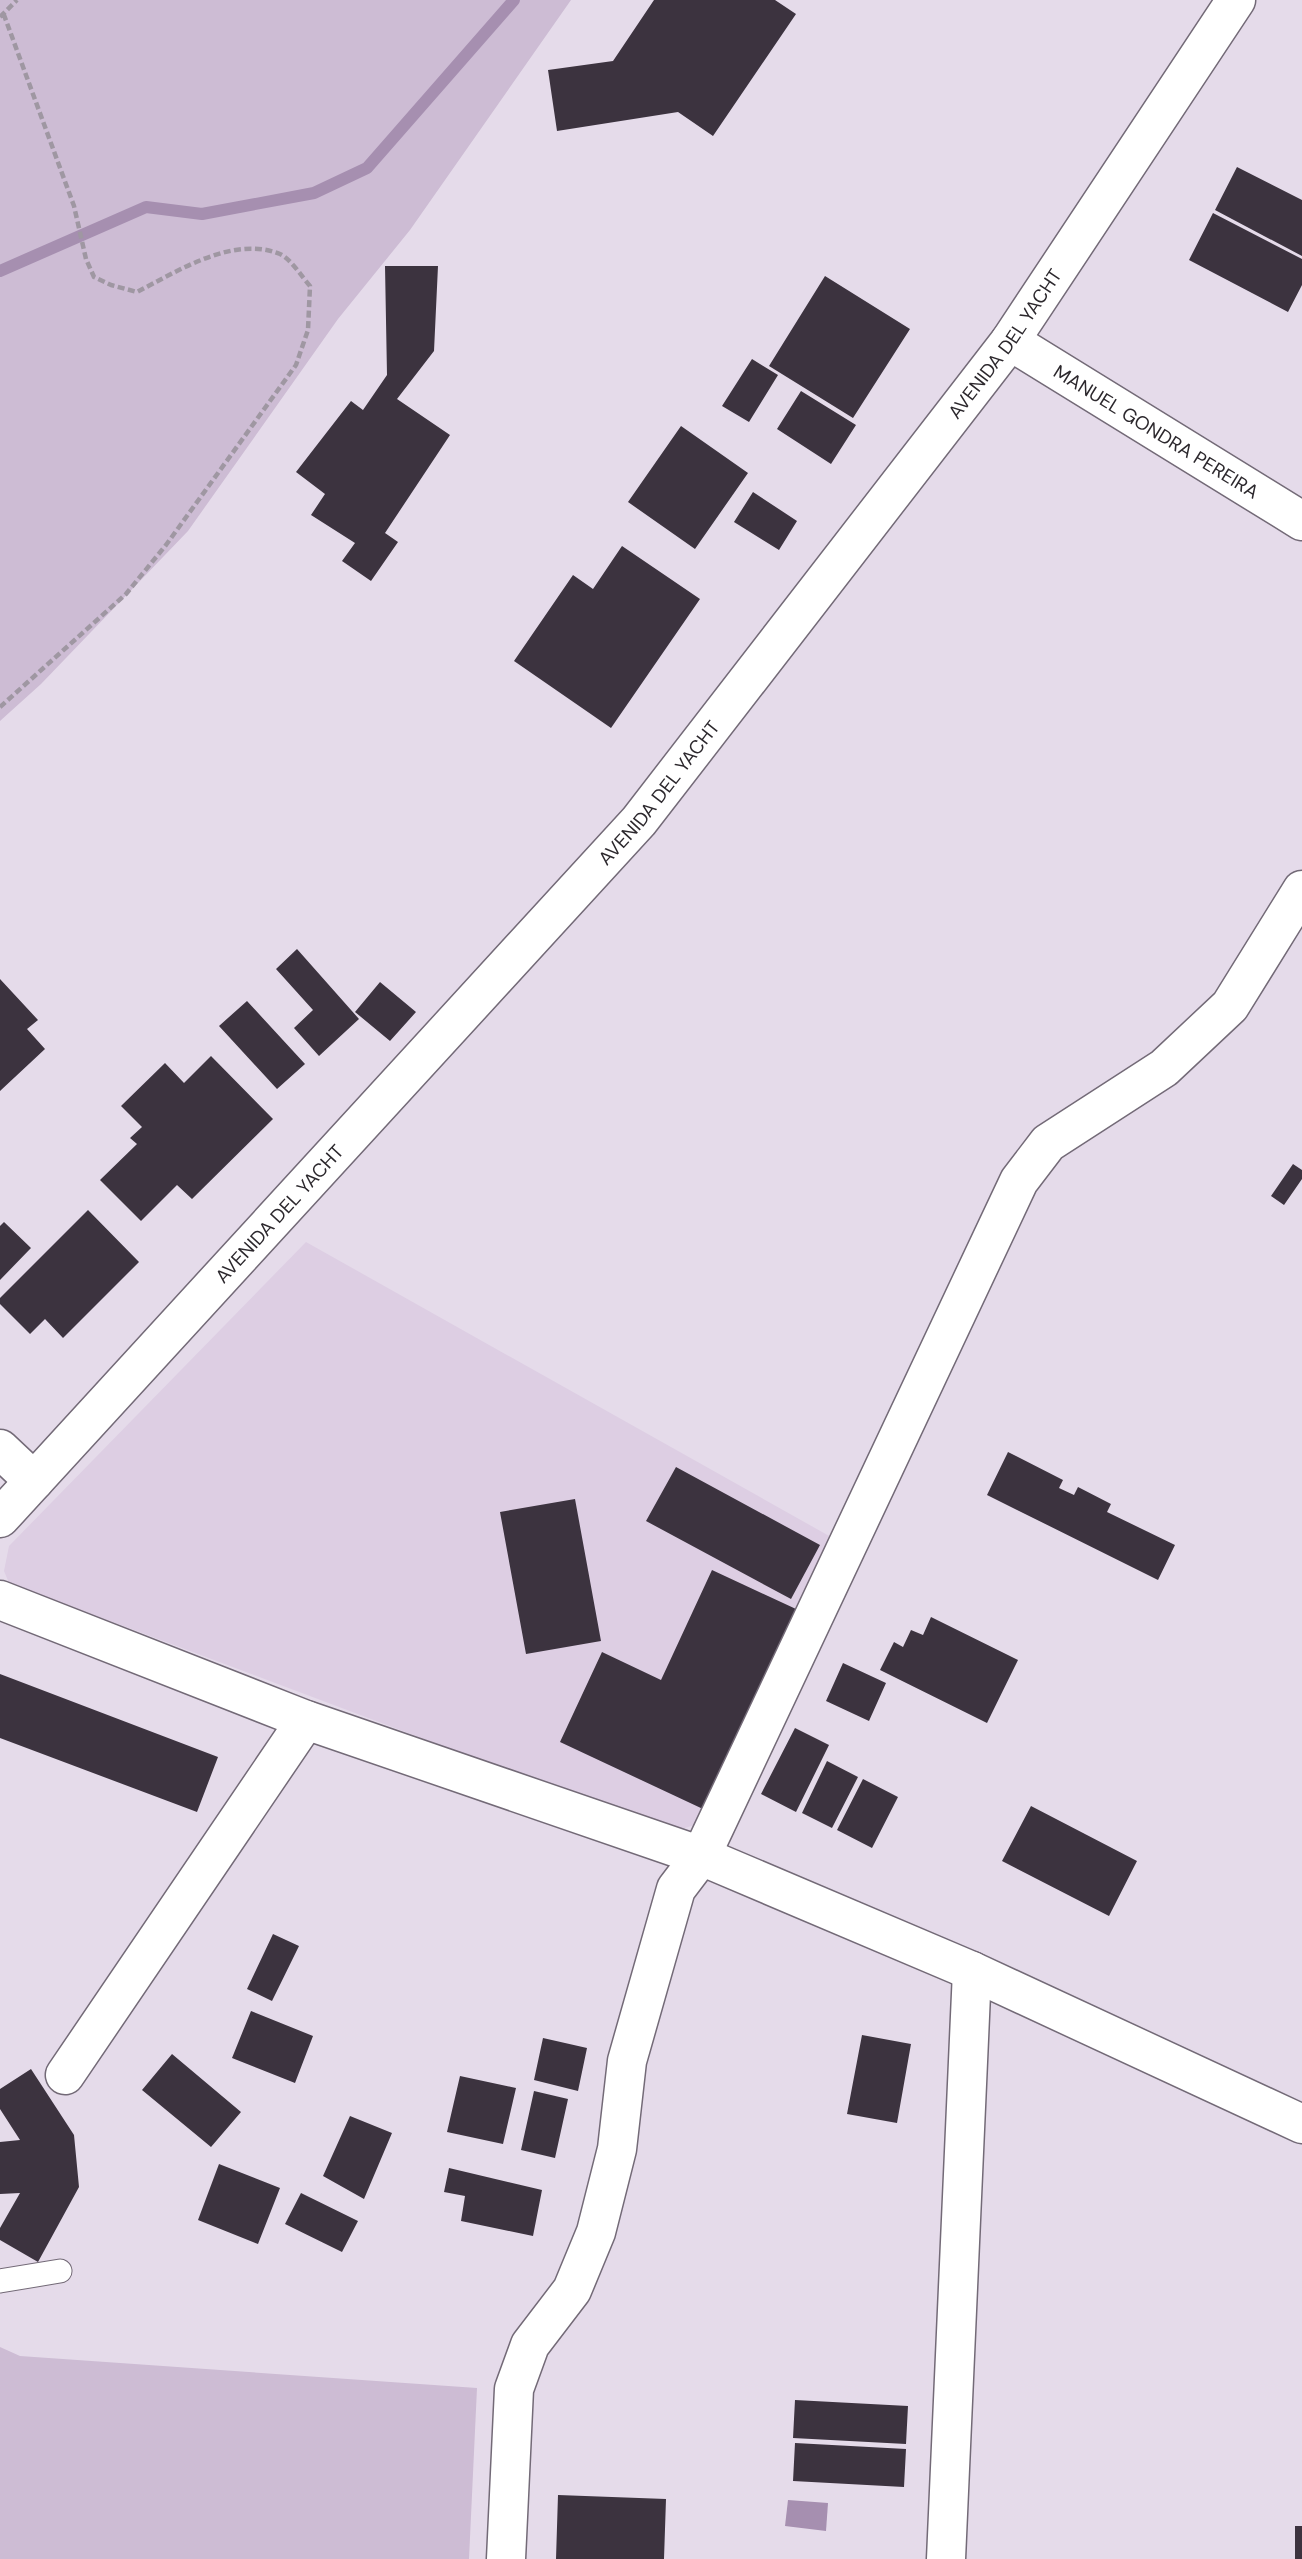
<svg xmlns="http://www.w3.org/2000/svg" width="1302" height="2559" font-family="'DM Sans',sans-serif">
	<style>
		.built { fill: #ddcee3 }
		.green { fill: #cdbcd4 }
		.water { fill: #a68fb0 }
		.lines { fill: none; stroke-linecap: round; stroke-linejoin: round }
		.stream { stroke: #a68fb0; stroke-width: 12 }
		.building { fill: #3c333f }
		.lane-casing { stroke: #736a77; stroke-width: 25 }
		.street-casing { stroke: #736a77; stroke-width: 41 }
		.secondary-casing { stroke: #736a77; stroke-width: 41 }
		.path { stroke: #9f97a2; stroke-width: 4.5; stroke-dasharray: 7 3.5; stroke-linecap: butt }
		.lane { stroke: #fff; stroke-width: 23 }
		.street { stroke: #fff; stroke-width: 38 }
		.secondary { stroke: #fff; stroke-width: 38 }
		.labels { text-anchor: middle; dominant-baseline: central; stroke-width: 7; stroke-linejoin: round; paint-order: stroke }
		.street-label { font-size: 19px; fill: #2c282d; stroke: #f3e8f7 }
	</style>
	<rect width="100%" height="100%" fill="#e5dbea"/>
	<path class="built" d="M306,1242L831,1537L701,1823L672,1832L9,1583L4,1571L9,1546Z"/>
	<path class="green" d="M0,0H571L410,230L338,319L188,531L41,684L0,721Z
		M0,2347L20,2356L477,2388L469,2559H0Z"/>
	<path class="water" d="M788,2500L828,2503L826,2531L785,2526Z"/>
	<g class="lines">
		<path class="stream" d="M0,271L146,207L202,214L314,193L367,168L514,0"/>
	</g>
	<path class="building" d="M654,0H775L796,14L713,136L678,112L557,131L548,70L613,61Z
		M1237,167L1302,200V256L1215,210Z
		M1213,213L1302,259V285L1288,312L1189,260Z
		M385,266H438L434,351L397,399L450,435L385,533L398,542L371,581L342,561L355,543L311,515L325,494L296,472L351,401L363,410L387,375Z
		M825,276L910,329L853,418L769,366Z
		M752,359L778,375L749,422L722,406Z
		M801,391L856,425L831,464L777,429Z
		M681,426L748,473L695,549L628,502Z
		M753,492L797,521L779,550L734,522Z
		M622,546L700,599L611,728L514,661L573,575L593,589Z
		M297,949L359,1019L319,1056L294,1028L313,1010L276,969Z
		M0,979L38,1020L27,1029L45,1049L0,1091Z
		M380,982L416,1012L390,1041L355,1012Z
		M247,1001L305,1064L277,1089L219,1026Z
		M211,1056L273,1119L192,1199L177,1185L141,1221L100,1180L137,1144L130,1138L142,1127L121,1106L165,1063L184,1083Z
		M1293,1164L1302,1170V1179L1284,1205L1271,1196Z
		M88,1210L139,1262L63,1338L45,1319L30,1334L0,1304V1298Z
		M4,1222L31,1248L0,1280V1226Z
		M1008,1452L1063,1480L1059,1488L1074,1495L1078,1487L1111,1504L1107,1512L1175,1545L1158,1580L987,1495Z
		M676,1467L820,1545L791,1599L646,1521Z
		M575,1499L601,1641L526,1654L500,1512Z
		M712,1570L796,1609L703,1809L560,1742L602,1652L661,1680Z
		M931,1617L1018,1660L987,1723L880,1670L894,1642L903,1647L911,1630L923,1635Z
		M843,1663L886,1683L869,1721L826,1701Z
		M0,1674L218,1757L197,1812L0,1738Z
		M795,1728L829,1745L796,1812L761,1794Z
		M827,1761L858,1777L832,1828L802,1813Z
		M863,1779L898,1797L872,1848L837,1830Z
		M1031,1806L1137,1861L1109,1916L1002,1861Z
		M273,1934L299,1946L272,2001L247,1989Z
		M251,2011L313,2036L295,2083L232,2058Z
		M862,2035L911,2044L897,2123L847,2114Z
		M543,2038L587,2048L578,2091L534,2080Z
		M172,2054L241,2112L211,2147L142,2090Z
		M31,2069L74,2135L79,2187L38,2262L0,2240V2228L20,2193L0,2194V2142L20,2140L0,2109V2089Z
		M460,2076L516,2088L503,2144L447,2132Z
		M534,2091L568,2099L555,2158L521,2150Z
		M350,2116L392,2133L364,2199L323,2176Z
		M219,2164L280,2188L258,2244L198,2220Z
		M449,2168L542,2190L533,2236L461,2221L465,2196L444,2192Z
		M301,2193L358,2221L342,2252L285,2224Z
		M795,2400L908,2406L906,2444L793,2438Z
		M795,2443L906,2449L904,2487L793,2481Z
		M558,2495L666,2499L664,2559H556Z
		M1295,2526H1302V2559H1295Z"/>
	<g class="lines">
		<g class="lane-casing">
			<path id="lane" d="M0,2281L60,2271"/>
		</g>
		<g class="street-casing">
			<g id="street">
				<path id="s1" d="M1010,341L1302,521"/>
				<path d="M0,1449L34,1481"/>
				<path d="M0,1600L306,1720L701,1856L972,1971L1302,2124"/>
				<path d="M65,2075L306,1720"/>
				<path d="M506,2559L514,2389L530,2345L572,2290L596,2232L617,2149L627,2061L676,1889L701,1856L1019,1181L1048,1143L1164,1068L1230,1006L1302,890"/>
				<path d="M946,2559L972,1971"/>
			</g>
		</g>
		<g class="secondary-casing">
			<g id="secondary">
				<path id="s2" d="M0,1518L639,821L1010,341L1236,0"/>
			</g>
		</g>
		<path class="path" d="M0,17L17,0
			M0,707L126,594L166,545L296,365L308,330L310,286C302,277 291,259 280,254C233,235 178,271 137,292L111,285L94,277L86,259L74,206L4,15"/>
		<use href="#lane" class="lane"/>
		<use href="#street" class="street"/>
		<use href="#secondary" class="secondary"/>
	</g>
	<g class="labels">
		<g class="street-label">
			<text stroke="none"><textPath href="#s2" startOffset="1547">AVENIDA DEL YACHT</textPath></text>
			<text stroke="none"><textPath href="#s1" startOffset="172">MANUEL GONDRA PEREIRA</textPath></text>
			<text stroke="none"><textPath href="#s2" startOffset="980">AVENIDA DEL YACHT</textPath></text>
			<text stroke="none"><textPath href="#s2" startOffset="413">AVENIDA DEL YACHT</textPath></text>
		</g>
	</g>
</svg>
